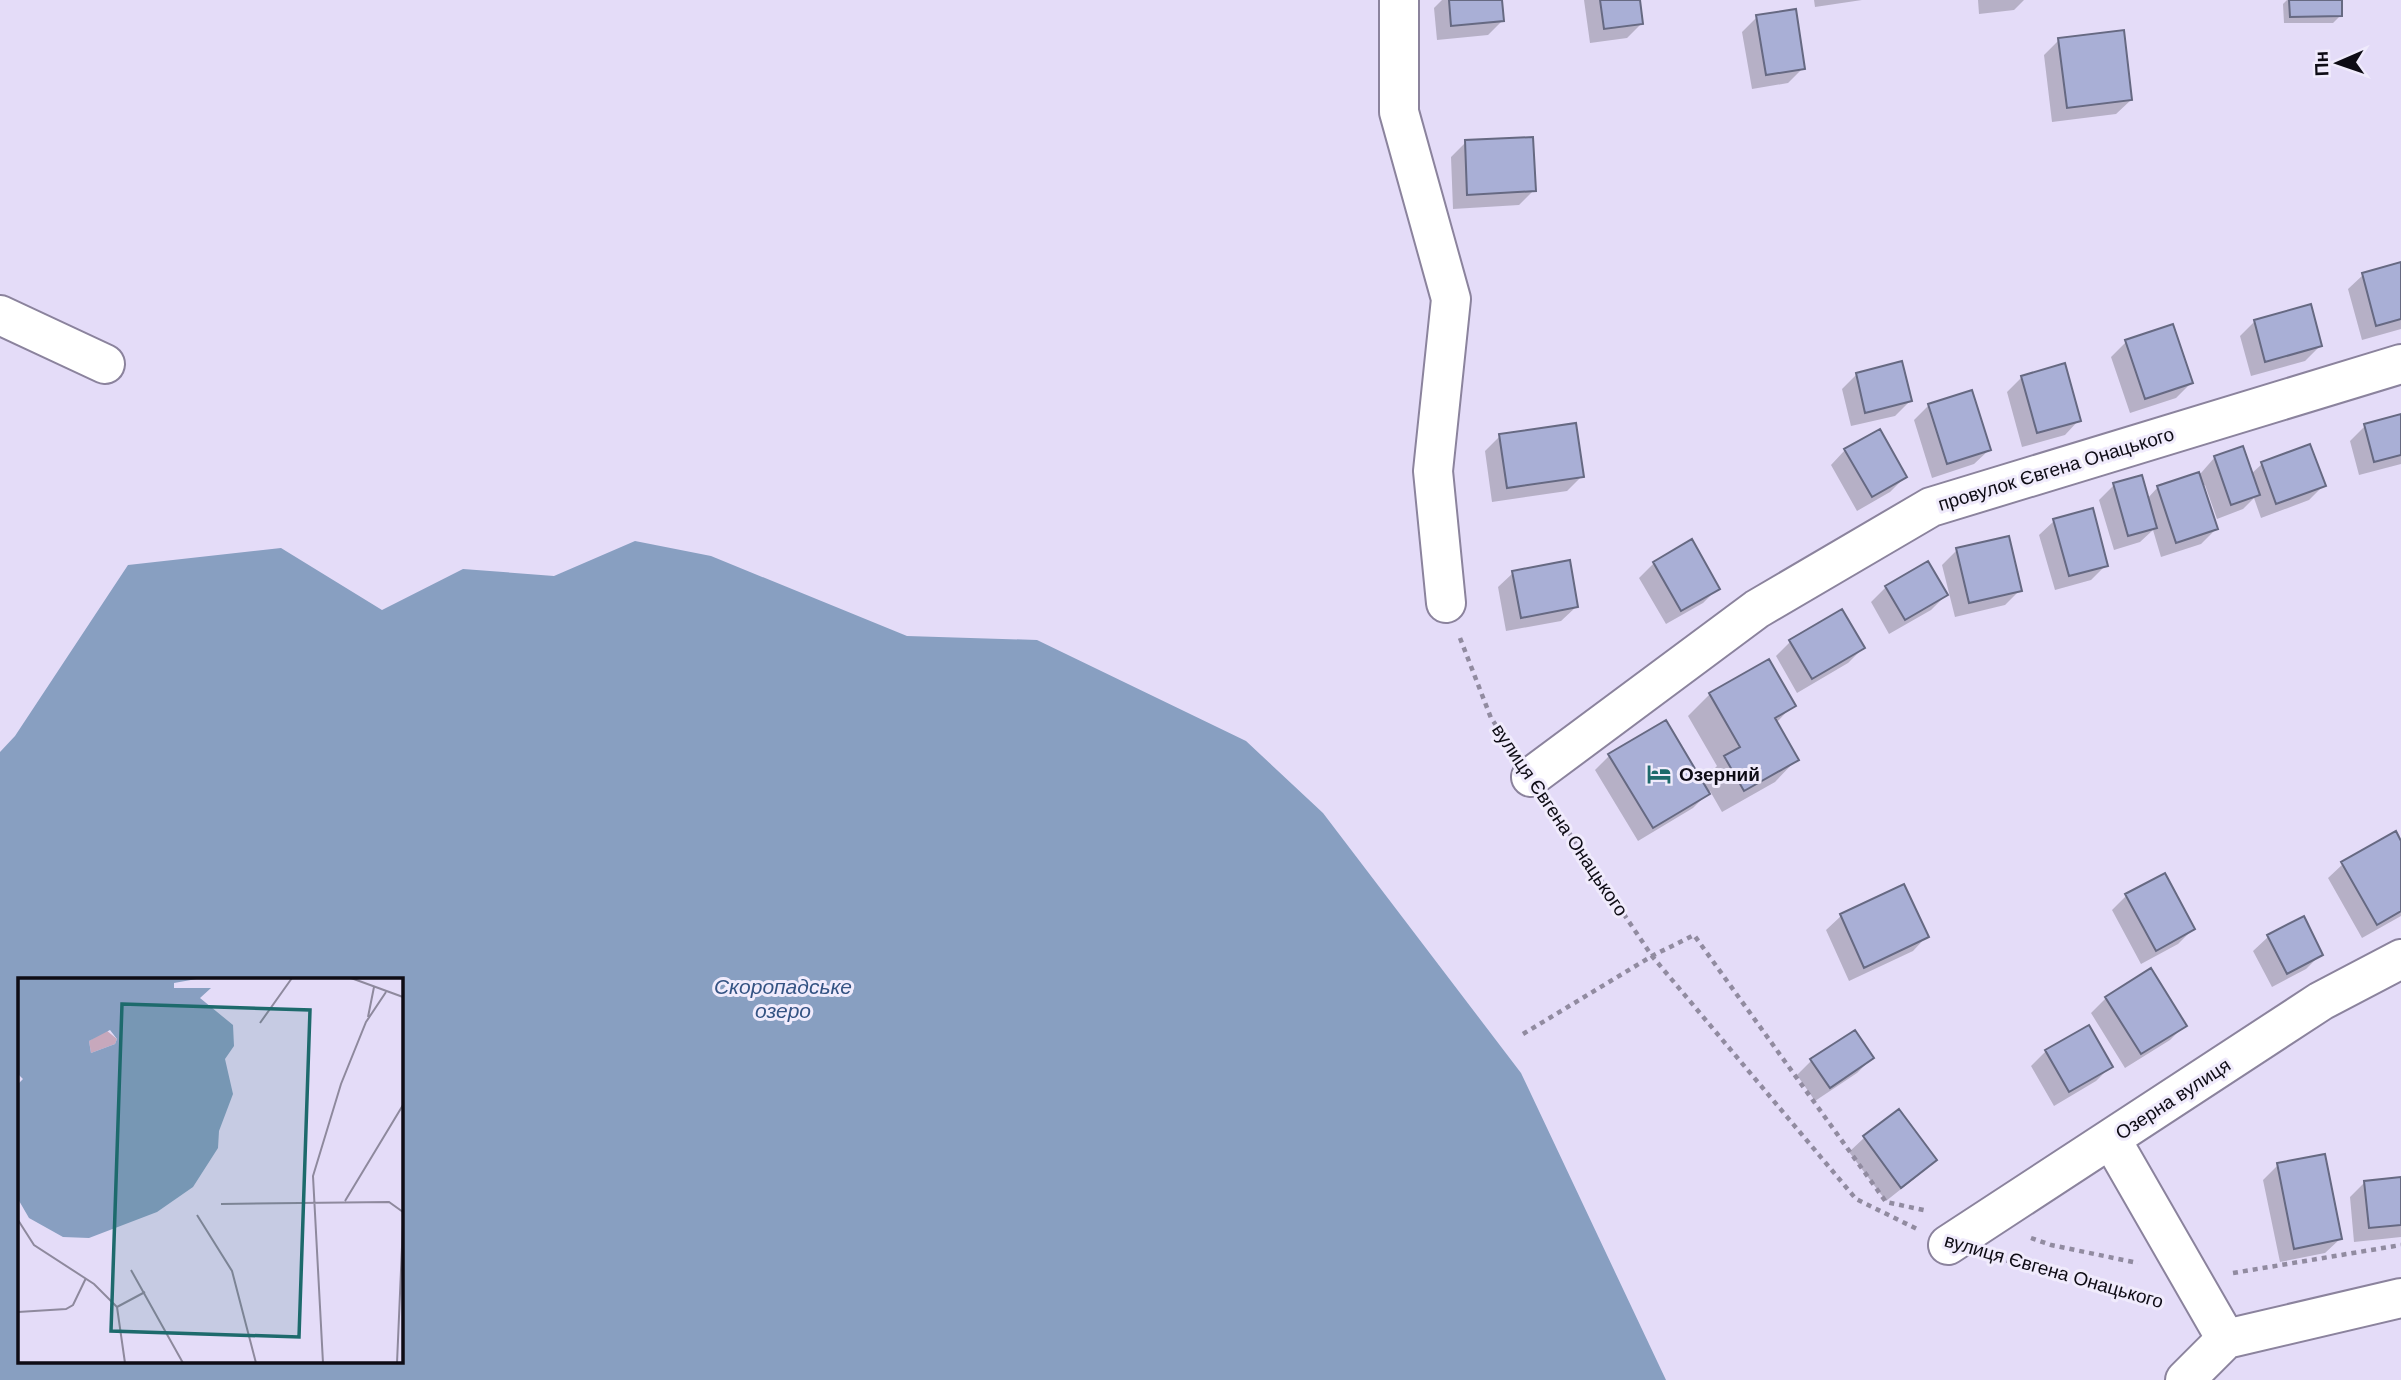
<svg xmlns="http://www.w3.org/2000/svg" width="2401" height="1380" font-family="Arial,sans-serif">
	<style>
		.water { fill: #889fc1; fill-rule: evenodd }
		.shadow { fill: #0003 }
		.building { fill: #a9afd6; stroke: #666982; stroke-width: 2 }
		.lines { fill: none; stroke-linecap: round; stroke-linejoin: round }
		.minor-casing { stroke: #8b839d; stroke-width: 42 }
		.major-casing { stroke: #8b839d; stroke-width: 42 }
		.path { stroke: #918ba0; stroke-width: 4.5; stroke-dasharray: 5 5; stroke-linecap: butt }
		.minor { stroke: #fff; stroke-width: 38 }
		.major { stroke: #fff; stroke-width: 38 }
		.labels { text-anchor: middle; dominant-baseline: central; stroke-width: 6; stroke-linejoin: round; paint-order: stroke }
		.street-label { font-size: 19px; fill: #0e0c15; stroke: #f0ebfc }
		.poi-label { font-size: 19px; font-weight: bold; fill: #0e0c15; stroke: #f0ebfc; text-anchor: start }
		.water-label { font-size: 21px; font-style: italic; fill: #345383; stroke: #f0ebfc }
		.inset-road { fill: none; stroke: #8e899d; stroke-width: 2 }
		.view { fill: #1d6a6c; fill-opacity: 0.15; stroke: #1d6a6c; stroke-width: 3.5 }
		.inset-edge { fill: none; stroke: #0e0c15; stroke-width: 3.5 }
	</style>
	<rect width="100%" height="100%" fill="#e4dcf8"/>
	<path class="water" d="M635,541L711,556L907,636L1037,640L1246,741L1323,813L1521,1073L1666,1380H0V752L15,736L128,565L281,548L382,610L463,569L554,576ZM19,979H401V1361H19Z"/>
	<path class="shadow" d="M1442,0H1501L1502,21L1488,35L1437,40L1434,8Z
		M1584,0H1639L1642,23L1627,38L1590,43Z
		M1814,0H1862L1815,7Z
		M1978,0H2024L2014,10L1979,14Z
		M2287,0H2340V16L2333,23H2284L2283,4Z
		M1757,17L1803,68L1788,83L1752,89L1742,32Z
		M2059,40L2131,100L2116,114L2052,122L2044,55Z
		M1466,142L1534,190L1519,205L1453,209L1451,157Z
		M2401,264V329L2362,340L2348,289L2363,275Z
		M2255,321L2320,346L2305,361L2251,376L2240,336Z
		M2126,342L2191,383L2176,398L2130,413L2111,357Z
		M1857,374L1910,401L1895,416L1851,426L1842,389Z
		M2022,377L2079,420L2065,435L2022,447L2007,392Z
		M1929,405L1989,450L1974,464L1932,478L1914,420Z
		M2401,416V464L2359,475L2350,441L2365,426Z
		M1500,436L1582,476L1567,491L1492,502L1485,451Z
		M1845,450L1905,477L1890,492L1857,511L1831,465Z
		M2215,457L2251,474L2262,464L2324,485L2309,500L2261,518L2254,498L2243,509L2217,519L2205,485L2202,486L2216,529L2201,544L2161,557L2153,530L2140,542L2114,550L2099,500L2114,485L2147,499L2158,487L2201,473Z
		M2054,521L2106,565L2091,580L2055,590L2039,535Z
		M1957,550L2020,590L2005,605L1955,617L1942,565Z
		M1654,563L1718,588L1703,603L1666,624L1639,578Z
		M1513,573L1576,607L1561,621L1506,631L1498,587Z
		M1886,587L1946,595L1931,610L1889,634L1871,602Z
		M1791,641L1863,648L1848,663L1797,693L1776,656Z
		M1710,694L1793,705L1776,723L1796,760L1775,782L1722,812L1710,791L1693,808L1638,841L1595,770L1610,755L1701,782L1717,766L1688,716Z
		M2401,844V916L2362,938L2328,878L2343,864Z
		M2127,895L2193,929L2178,944L2141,964L2112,910Z
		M1841,916L1927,936L1913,951L1849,981L1826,930Z
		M2303,919L2321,954L2306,969L2272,987L2253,951L2268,937Z
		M2151,970L2185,1025L2170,1040L2125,1068L2091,1013L2106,998Z
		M2088,1027L2110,1067L2096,1081L2054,1106L2031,1066L2046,1051Z
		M1872,1058L1857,1073L1815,1101L1797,1075L1811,1061Z
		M1899,1111L1935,1160L1920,1174L1886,1201L1849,1152L1864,1138Z
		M2278,1165L2340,1239L2325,1253L2280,1262L2263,1180Z
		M2401,1179V1237L2354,1242L2350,1197L2365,1182Z"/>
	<path class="building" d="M1449,0H1502L1504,21L1451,26Z
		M1600,0H1640L1643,24L1604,29Z
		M2289,0H2342V16L2290,17Z
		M1796,9L1805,69L1766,75L1756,15Z
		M2124,30L2132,100L2067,108L2058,38Z
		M1533,137L1536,191L1467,195L1465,140Z
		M2401,262V319L2376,326L2362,273Z
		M2311,304L2322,346L2265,362L2254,320Z
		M2173,324L2193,383L2145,399L2125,340Z
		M1902,361L1912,401L1865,413L1856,373Z
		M2065,363L2081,421L2037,433L2021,376Z
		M1972,390L1991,450L1947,464L1928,404Z
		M2401,414V455L2374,462L2364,424Z
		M1576,423L1584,477L1507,488L1499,434Z
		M1880,429L1907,477L1872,497L1844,449Z
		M2310,444L2326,486L2276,504L2261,462Z
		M2243,446L2260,495L2231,505L2214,456Z
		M2199,472L2218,529L2176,543L2157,486Z
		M2142,475L2157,528L2128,536L2113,483Z
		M2093,508L2108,566L2069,576L2053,519Z
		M2009,536L2022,591L1969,603L1956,548Z
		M1692,539L1720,589L1681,611L1653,562Z
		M1570,560L1578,607L1521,618L1512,571Z
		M1928,561L1948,595L1905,620L1885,586Z
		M1842,609L1865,648L1812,679L1789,640Z
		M1769,659L1796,706L1775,718L1799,760L1744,791L1724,756L1740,747L1709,693Z
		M1666,720L1710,794L1653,828L1608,754Z
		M2396,831L2401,841V911L2377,925L2341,862Z
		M2165,873L2195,929L2156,951L2125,894Z
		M1904,884L1929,937L1864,968L1840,914Z
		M2304,916L2323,955L2287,974L2267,935Z
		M2151,968L2187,1026L2141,1054L2105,997Z
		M2089,1025L2113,1067L2069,1092L2045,1050Z
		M1855,1030L1874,1058L1830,1088L1810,1059Z
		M1899,1109L1937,1160L1901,1188L1863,1136Z
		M2325,1154L2342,1239L2294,1249L2277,1163Z
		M2401,1177V1225L2369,1228L2364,1181Z"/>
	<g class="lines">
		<g class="minor-casing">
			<path id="minor" d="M1399,0V112L1451,299L1433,471L1446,603
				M0,315L105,364
				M1531,777L1757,609L1931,507L2401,364
				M2111,1139L2226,1339
				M1948,1245L2321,1001L2401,959"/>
		</g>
		<g class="major-casing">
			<path id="major" d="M2185,1380L2226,1339L2401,1298"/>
		</g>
		<path class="path" d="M1460,638L1491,718L1511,747
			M1551,806L1652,956L1856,1199L1917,1229
			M1523,1034L1652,956L1694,935L1886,1202L1928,1211
			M2031,1238L2051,1245L2138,1263
			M1997,1258L2161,1302
			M2233,1273L2401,1245"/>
		<use href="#minor" class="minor"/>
		<use href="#major" class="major"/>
	</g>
	<defs>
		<g id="hotel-bare" transform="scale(1.89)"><path d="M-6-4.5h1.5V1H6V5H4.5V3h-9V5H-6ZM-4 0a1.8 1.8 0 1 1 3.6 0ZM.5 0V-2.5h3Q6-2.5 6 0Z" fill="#1d6a6c" stroke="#f0ebfc" stroke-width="2.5" paint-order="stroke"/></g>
	</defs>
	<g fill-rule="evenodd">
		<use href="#hotel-bare" x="1659" y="774"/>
	</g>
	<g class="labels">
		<g class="street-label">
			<text transform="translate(2056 469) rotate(-17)">провулок Євгена Онацького</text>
			<text transform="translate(1560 820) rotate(56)">вулиця Євгена Онацького</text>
			<text transform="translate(2173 1099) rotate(-33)">Озерна вулиця</text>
			<text transform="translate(2054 1271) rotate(16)">вулиця Євгена Онацького</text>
		</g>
		<g class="poi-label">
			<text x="1679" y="774">Озерний</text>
		</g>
		<g class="water-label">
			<text x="783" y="986">Скоропадське<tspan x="783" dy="24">озеро</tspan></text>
		</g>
	</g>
	<g transform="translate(18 978)">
		<rect width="385" height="385" fill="#e4dcf8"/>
		<path d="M88,52L99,61L97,66L73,75L71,63Z" fill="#c7a8bc"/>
		<path d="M0,0H184L156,5V10H193L182,20L215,47L216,68L207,81L215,116L201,153L200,170L175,209L139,234L71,260L45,259L11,240L0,221V106L5,101L0,96ZM92,52L99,61L97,66L73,75L71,63Z" fill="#889fc1" fill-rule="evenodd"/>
		<path class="inset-road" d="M333,0L385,19M350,39L356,9M242,45L274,0M327,223L385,127M203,226L371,224L385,234M179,237L214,293L238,385M0,242L16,267L76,306L99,329L107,385M113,292L165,385M99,329L127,314M0,334L48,331L55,327L68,300M305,385L295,198L323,106L348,44L368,14M379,385L385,246"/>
		<path class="view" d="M104,26L292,32L281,359L93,353Z"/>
		<rect width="385" height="385" class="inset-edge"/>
	</g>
	<g transform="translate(2338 63) rotate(268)" stroke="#f0ebfc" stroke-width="5" paint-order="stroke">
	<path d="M0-5L12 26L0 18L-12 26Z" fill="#0e0c15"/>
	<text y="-10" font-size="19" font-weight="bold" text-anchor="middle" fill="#0e0c15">Пн</text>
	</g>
</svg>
